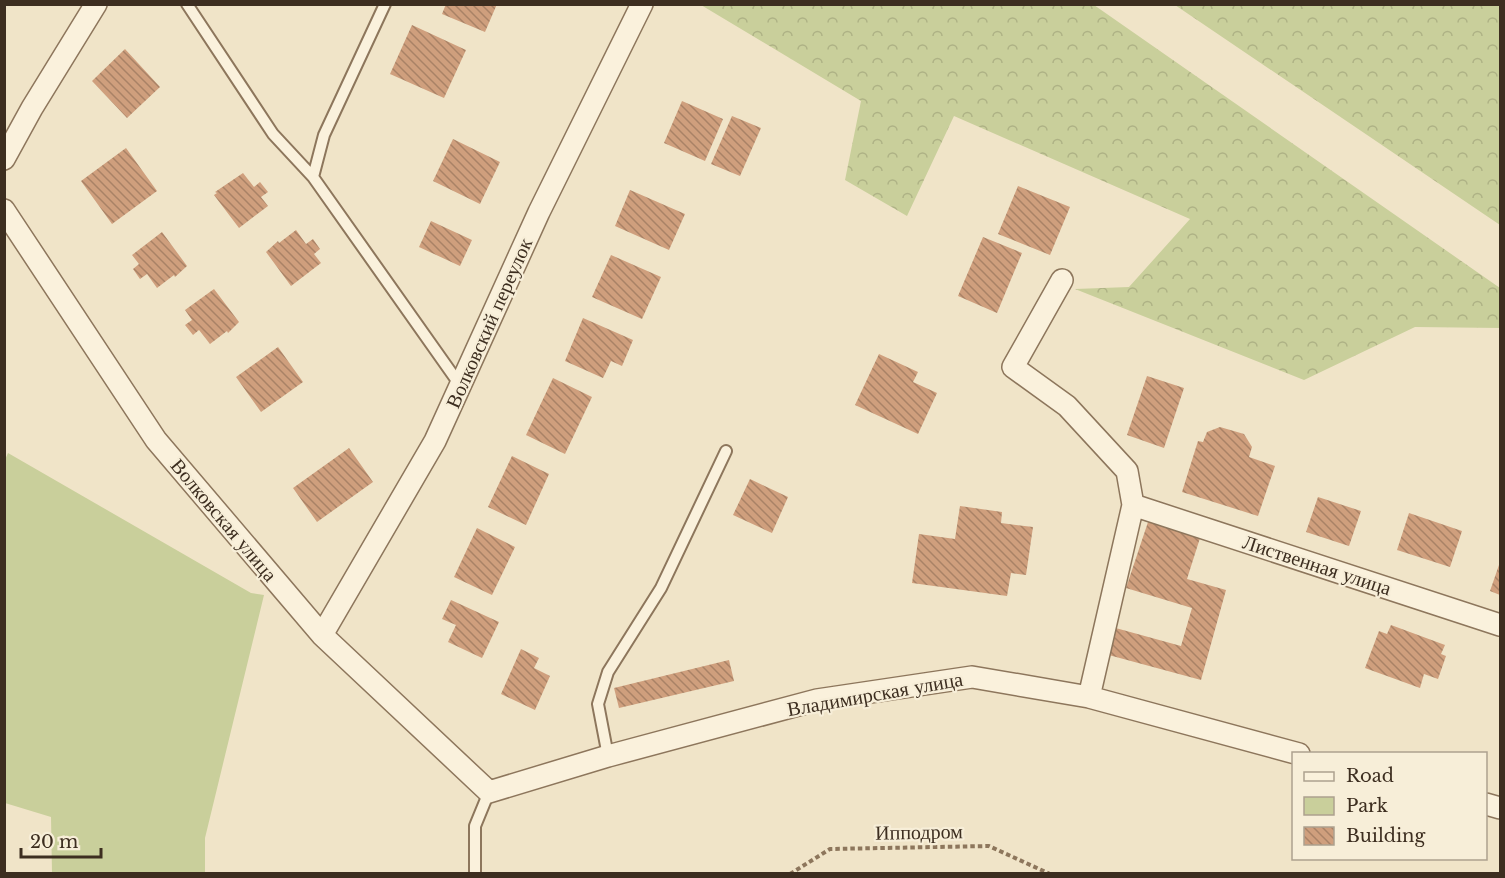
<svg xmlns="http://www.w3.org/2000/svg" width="1505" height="878" font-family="'Libre Baskerville',serif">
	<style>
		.green { fill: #c9cf9b }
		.forest { fill: url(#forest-crowns) }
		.building { fill: url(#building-back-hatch) }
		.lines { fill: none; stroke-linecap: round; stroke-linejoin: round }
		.service-casing { stroke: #8d765c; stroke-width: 14 }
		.minor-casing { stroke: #8d765c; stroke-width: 24 }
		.path { stroke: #8d765c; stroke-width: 4; stroke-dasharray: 4.5 3; stroke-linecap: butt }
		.service { stroke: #faf1dc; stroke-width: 10 }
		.minor { stroke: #faf1dc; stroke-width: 21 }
		.labels { text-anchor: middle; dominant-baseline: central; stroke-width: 4.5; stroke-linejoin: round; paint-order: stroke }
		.street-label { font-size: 20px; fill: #3d2e20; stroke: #f7eed8 }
	</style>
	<defs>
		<pattern id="forest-crowns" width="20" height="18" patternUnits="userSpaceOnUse" patternTransform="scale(1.5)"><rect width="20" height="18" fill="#c9cf9b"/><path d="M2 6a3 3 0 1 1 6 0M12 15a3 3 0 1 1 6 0" fill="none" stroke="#aeb285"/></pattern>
		<pattern id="building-back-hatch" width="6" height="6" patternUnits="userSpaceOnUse" patternTransform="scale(1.5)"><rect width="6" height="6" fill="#cf9f7d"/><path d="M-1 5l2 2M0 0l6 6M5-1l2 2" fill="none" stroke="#a98266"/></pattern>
	</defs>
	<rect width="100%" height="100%" fill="#f0e4c8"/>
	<path class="green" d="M8,453L251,593L264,595L205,838V873H52L51,817L5,803L4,462Z"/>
	<path class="forest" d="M701,5H1094L1500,288V328L1415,327L1304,380L1075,289L1129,287L1190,219L954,116L907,216L845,180L861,101Z
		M1175,5H1500V225Z"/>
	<path class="building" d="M446,4H497L485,32L442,14Z
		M412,25L466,50L444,98L390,74Z
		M125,49L160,87L127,118L92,81Z
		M682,101L723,119L705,161L664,143Z
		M732,116L761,128L740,176L711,164Z
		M453,139L500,162L480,204L433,181Z
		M126,148L157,191L112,224L81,181Z
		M243,173L254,187L260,182L268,192L261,197L268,206L239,228L214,195L217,193L215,192Z
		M1018,186L1070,207L1050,255L998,234Z
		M630,190L685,214L669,250L615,226Z
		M431,221L472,240L460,266L419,247Z
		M296,230L306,244L313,239L320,249L314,254L321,263L291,286L266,252L278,241L279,243Z
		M162,232L187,266L175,277L174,275L157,288L147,274L140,279L133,269L139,264L132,255Z
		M983,237L1022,253L997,313L958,296Z
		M611,255L661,277L642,319L592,297Z
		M214,289L239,322L228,333L227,331L210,344L199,330L193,335L185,325L192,320L185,310Z
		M583,318L633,340L622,366L611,361L603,378L565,361Z
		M278,347L303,382L261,412L236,377Z
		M879,354L918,372L913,382L937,393L918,434L855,405Z
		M1147,376L1184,388L1164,448L1127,435Z
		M553,378L592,397L565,454L526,435Z
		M1220,427L1244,434L1252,447L1249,457L1275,466L1258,516L1182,492L1198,441L1203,442L1207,432Z
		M349,448L373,482L317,522L293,488Z
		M512,456L549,474L526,525L488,507Z
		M750,479L788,497L772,533L733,515Z
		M1318,497L1361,511L1349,546L1306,532Z
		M960,506L1002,512L1001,523L1033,527L1026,575L1011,573L1007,596L912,583L919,534L955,539Z
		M1409,513L1462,531L1450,567L1397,550Z
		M1148,522L1200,538L1187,579L1226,590L1201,680L1105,654L1112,627L1181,646L1192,608L1126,588Z
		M477,528L515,547L492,595L454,577Z
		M1500,562V595L1490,591Z
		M451,600L499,622L482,658L448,642L456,625L442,619Z
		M1391,625L1445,645L1441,654L1446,656L1438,679L1424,674L1420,688L1365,668L1379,631L1387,634Z
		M521,649L539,658L534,668L550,676L535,710L501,694Z
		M729,660L734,681L619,708L614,688Z"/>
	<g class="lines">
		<g class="service-casing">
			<path id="service" d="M187,4L273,134L313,177L460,385
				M313,177L324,135L385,4
				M608,756L598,704L608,672L661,588L726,451
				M475,874V826L489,792"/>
		</g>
		<g class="minor-casing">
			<path id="minor" d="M4,159L32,108L96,4
				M4,210L156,440L322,635L489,792L608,756L817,700L972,677L1089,697L1299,754
				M1062,280L1013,367L1067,406L1127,471L1133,505L1089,697
				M1133,505L1500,625
				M322,635L435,441L539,212L642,4
				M1486,804L1500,808"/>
		</g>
		<path class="path" d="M790,874L830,849L989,846L1050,874"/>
		<use href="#service" class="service"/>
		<use href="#minor" class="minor"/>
	</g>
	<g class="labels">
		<g class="street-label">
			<text transform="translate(489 323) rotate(-66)">Волковский переулок</text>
			<text transform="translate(224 520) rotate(50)">Волковская улица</text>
			<text transform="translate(1317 565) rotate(18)">Лиственная улица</text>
			<text transform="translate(875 694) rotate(-10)">Владимирская улица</text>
			<text transform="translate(919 832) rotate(-1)">Ипподром</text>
		</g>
	</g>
	<rect width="1505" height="878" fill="none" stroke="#3d2e20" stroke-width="12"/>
	<rect x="1292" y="752" width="195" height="108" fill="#f7eed8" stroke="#ada18e" stroke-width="1.5"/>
	<rect x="1304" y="772" width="30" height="9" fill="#faf1dc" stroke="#ada18e" stroke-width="1.5"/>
	<text x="1346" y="782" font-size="18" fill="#3d2e20">Road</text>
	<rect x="1304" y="797" width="30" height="18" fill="#c9cf9b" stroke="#ada18e" stroke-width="1.5"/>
	<text x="1346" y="812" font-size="18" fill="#3d2e20">Park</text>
	<rect x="1304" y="827" width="30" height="18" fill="url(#building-back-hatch)" stroke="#ada18e" stroke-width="1.5"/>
	<text x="1346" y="842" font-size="18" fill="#3d2e20">Building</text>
	<path d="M21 848v9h80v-9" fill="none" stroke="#3d2e20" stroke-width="3"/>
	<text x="30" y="848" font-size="18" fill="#3d2e20" stroke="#f7eed8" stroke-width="4.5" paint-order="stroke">20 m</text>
</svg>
